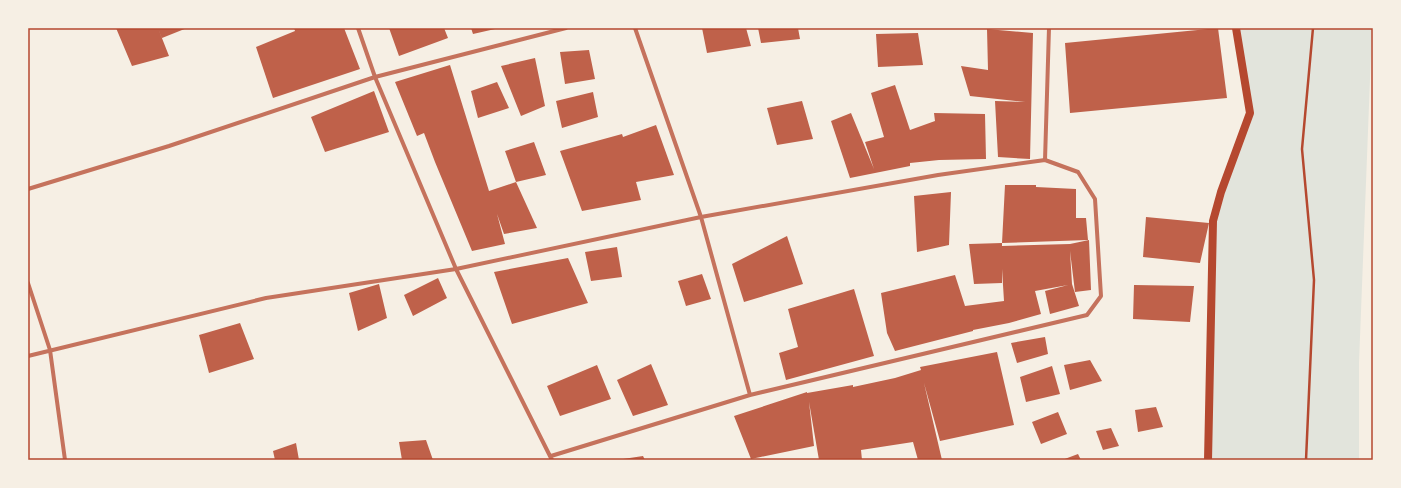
<svg xmlns="http://www.w3.org/2000/svg" width="1401" height="488" font-family="'Golos Text',sans-serif">
	<style>
		.green { fill: #e2e4dc }
		.building { fill: #bf614a }
		.lines { fill: none; stroke-linecap: round; stroke-linejoin: round }
		.path { stroke: #b5482f; stroke-width: 2.5 }
		.minor { stroke: #c5725c; stroke-width: 4 }
		.secondary { stroke: #b5482f; stroke-width: 8 }
		.neatline { fill: none; stroke: #b5482f; stroke-width: 1.5 }
	</style>
	<rect width="100%" height="100%" fill="#f6efe4"/>
	<path class="green" d="M1236,28H1372L1359,363V460H1208L1213,221L1250,113Z"/>
	<path class="building" d="M116,28H158L169,56L132,66Z
		M158,28H187L162,38Z
		M294,28H344L360,69L273,98L256,47L295,31Z
		M389,28H444L448,38L399,56Z
		M471,28H495V29L473,34Z
		M702,28H746L751,46L707,53Z
		M758,28H798L800,39L761,43Z
		M1218,28L1227,98L1070,113L1065,43Z
		M987,29L1033,33L1030,159L998,157L995,101L1025,102L970,96L961,66L988,70Z
		M918,33L923,65L878,67L876,34Z
		M589,50L595,79L565,84L560,52Z
		M535,58L545,106L521,116L501,66Z
		M450,65L489,191L516,182L537,228L504,234L497,214L505,244L472,251L435,162L424,133L417,136L395,82Z
		M497,82L509,108L478,118L471,91Z
		M895,85L910,130L935,121L934,113L985,114L986,159L939,160L910,163V166L850,178L831,121L851,113L874,169L865,142L884,137L871,93Z
		M374,91L389,132L325,152L311,117Z
		M593,92L598,117L562,128L556,101Z
		M802,101L813,139L777,145L767,108Z
		M656,125L674,175L636,182L641,200L582,211L560,151L622,134L623,137Z
		M534,142L546,175L516,182L505,151Z
		M1005,185H1036V187L1076,189V218H1086L1088,240L1002,243Z
		M951,192L949,245L917,252L914,196Z
		M1146,217L1209,223L1200,263L1143,257Z
		M787,236L803,284L744,302L732,264Z
		M1089,240L1091,290L1075,292L1070,251L1072,284L1079,306L1050,314L1045,291L1068,285L1035,291L1041,314L1009,323L973,330V331L895,351L887,333L881,293L955,275L965,306L1004,301L1002,269V283L974,284L969,244L1002,243V246L1070,244Z
		M617,247L622,277L591,281L585,252Z
		M568,258L588,303L512,324L494,272Z
		M702,274L711,299L686,306L678,281Z
		M438,278L447,298L413,316L404,295Z
		M379,284L387,318L358,331L349,293Z
		M1134,285L1194,286L1190,322L1133,319Z
		M854,289L874,356L786,380L779,353L798,347L788,309Z
		M240,323L254,359L209,373L199,335Z
		M1045,337L1048,354L1017,363L1011,343Z
		M997,352L1014,425L940,441L924,383L942,460H918L913,442L861,450L862,460H819L809,402L814,446L751,459L734,416L807,392V393L853,385V387L895,378L921,370L920,367Z
		M1090,360L1102,381L1070,390L1064,365Z
		M651,364L668,405L633,416L617,380Z
		M597,365L611,399L560,416L547,386Z
		M1052,366L1060,394L1026,402L1020,377Z
		M1156,407L1163,427L1138,432L1135,410Z
		M1058,412L1067,434L1041,444L1032,422Z
		M1111,428L1119,446L1103,450L1096,431Z
		M426,440L433,460H402L399,442Z
		M296,443L299,460H275L273,451Z
		M1078,454L1081,460H1062Z
		M643,456L645,460H623V459Z"/>
	<g class="lines">
		<path class="path" d="M1306,460L1314,280L1302,149L1313,28"/>
		<path class="minor" d="M358,28L375,77L456,269L552,460
			M635,28L701,217L750,395
			M28,189L169,146L375,77L566,28
			M28,283L50,350L65,460
			M28,356L266,298L456,269L701,217L938,175L1045,160
			M551,456L750,395L1087,315L1101,296L1095,199L1078,172L1045,160L1049,28"/>
		<path class="secondary" d="M1208,460L1213,221L1221,192L1250,113L1236,28"/>
	</g>
	<rect width="1401" height="488" fill="none" stroke="#f6efe4" stroke-width="58"/>
	<rect x="29" y="29" width="1343" height="430" class="neatline"/>
</svg>
